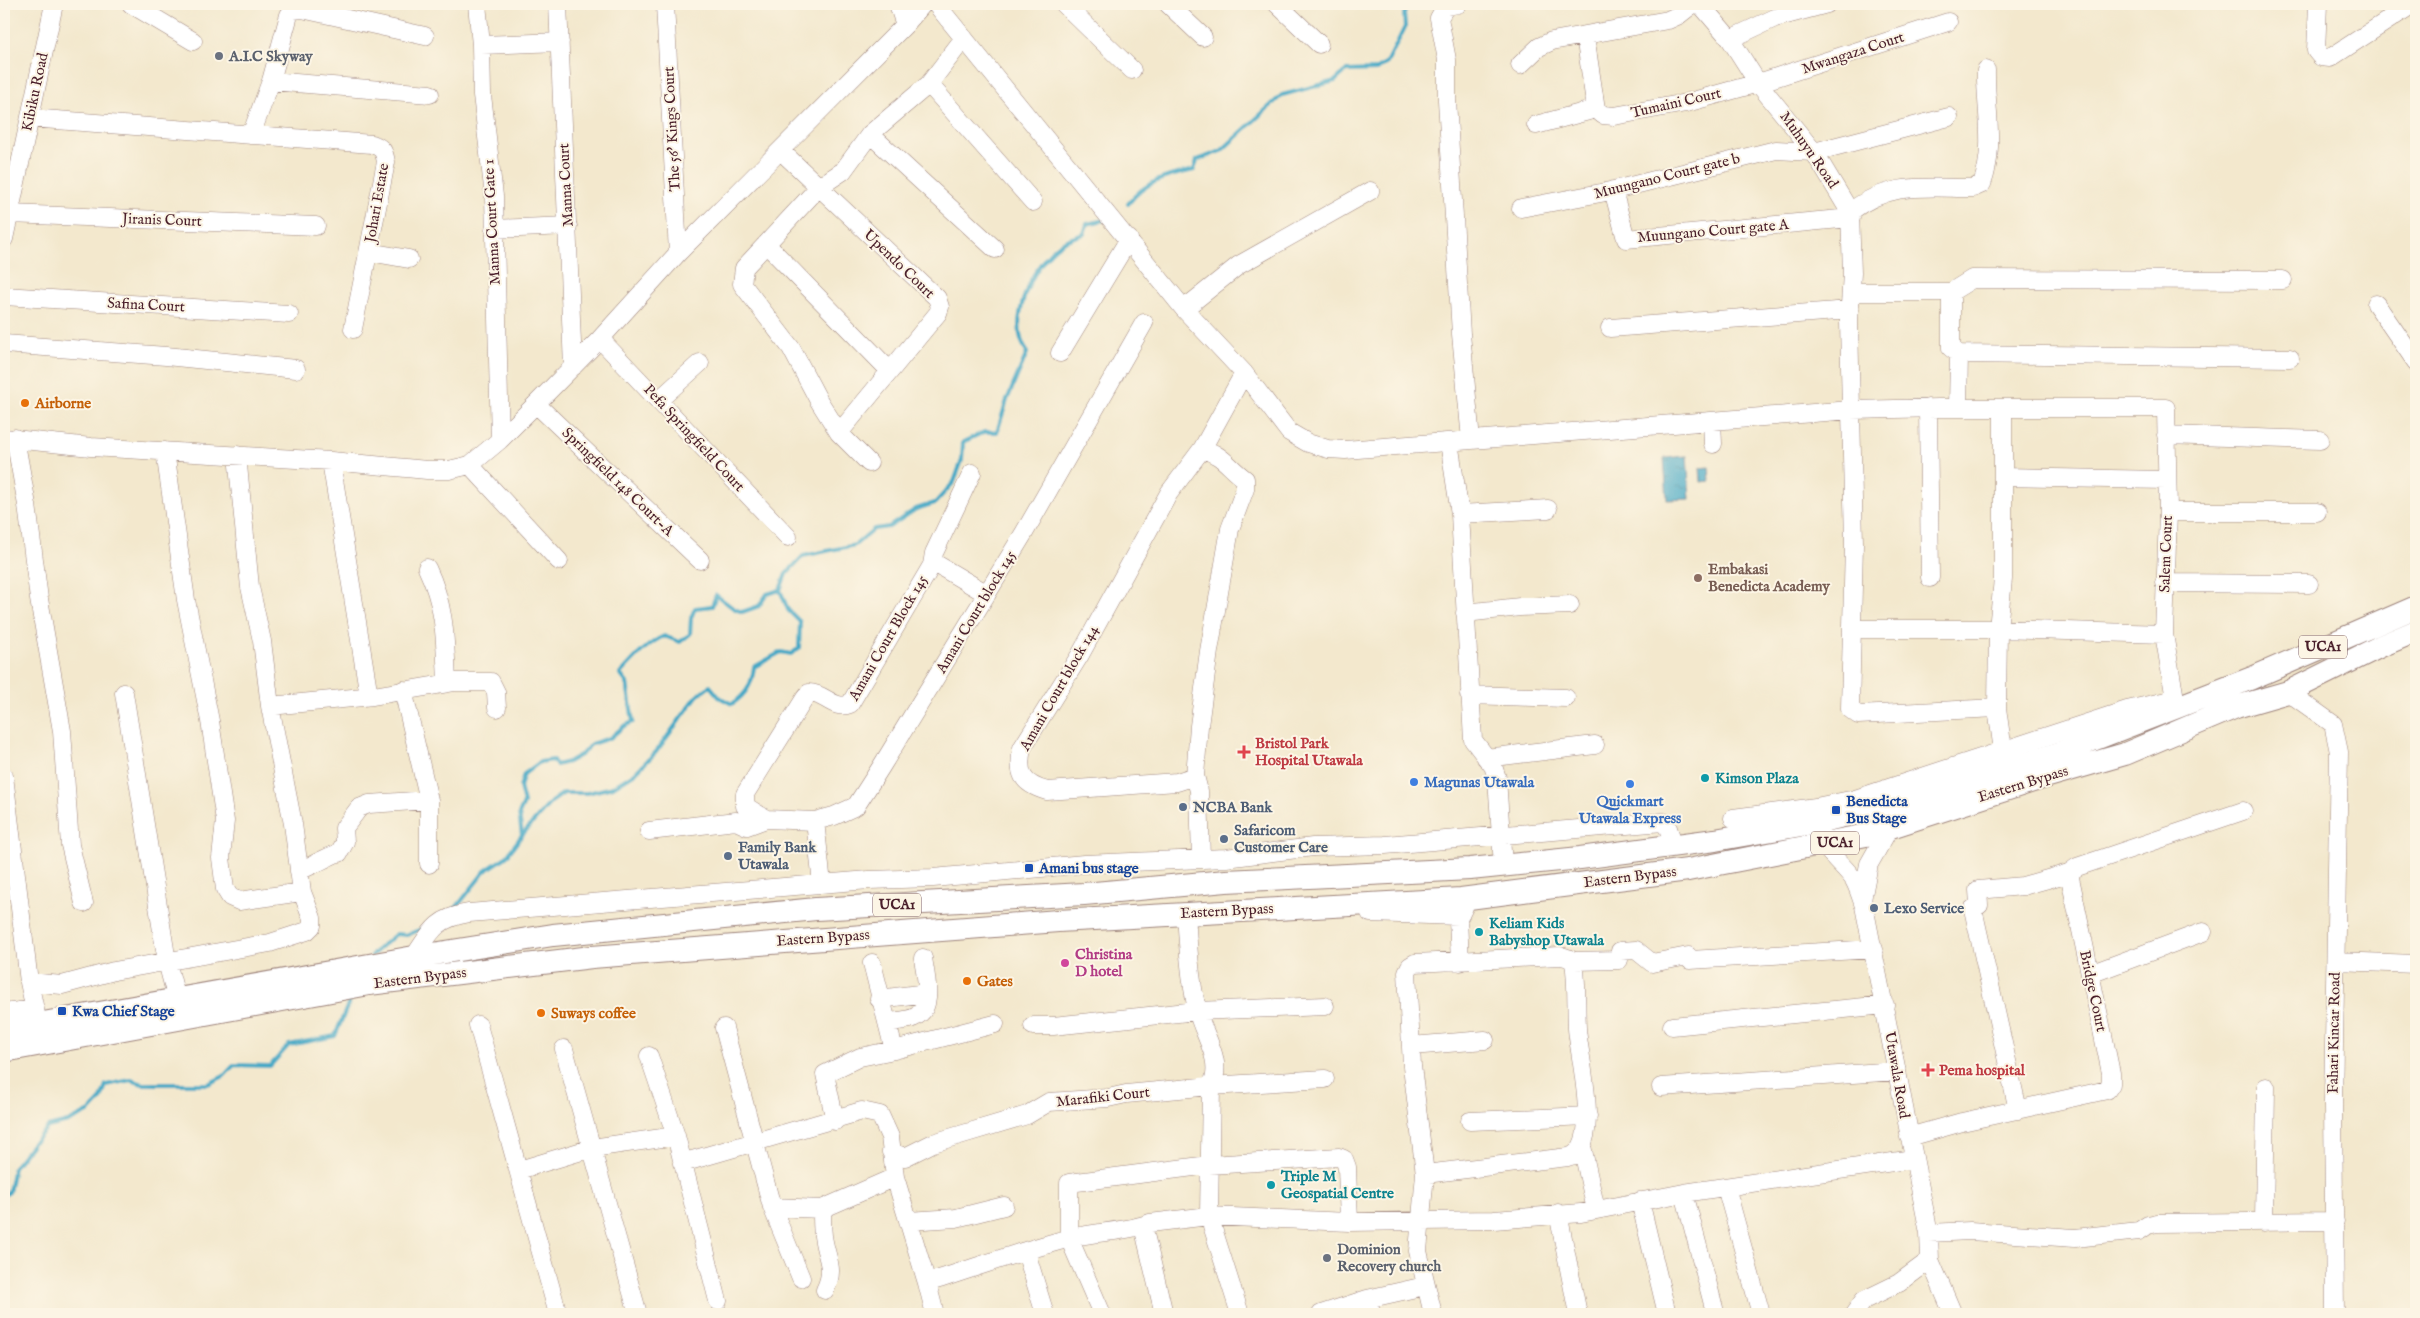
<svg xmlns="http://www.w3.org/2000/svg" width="2420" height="1318" font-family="'IM FELL English',serif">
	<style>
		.water { fill: url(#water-ripples); stroke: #486478 }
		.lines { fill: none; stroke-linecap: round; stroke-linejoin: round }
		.stream { stroke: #46a9c6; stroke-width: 4 }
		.minor-casing { stroke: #9e847c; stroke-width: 19 }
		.major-casing { stroke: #9e847c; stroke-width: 24 }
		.minor { stroke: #fff; stroke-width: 18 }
		.major { stroke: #fff; stroke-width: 22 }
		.worship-dot { fill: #6b7280; stroke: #fcf5e5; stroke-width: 2 }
		.food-dot { fill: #e8710a; stroke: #fcf5e5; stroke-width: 2 }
		.education-dot { fill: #8d6e63; stroke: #fcf5e5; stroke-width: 2 }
		.health-dot { fill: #e0444e; stroke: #fcf5e5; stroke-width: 2 }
		.culture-dot { fill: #0f9aa8; stroke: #fcf5e5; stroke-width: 2 }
		.shop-dot { fill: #3f7fe0; stroke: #fcf5e5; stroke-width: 2 }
		.service-dot { fill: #5c6f8a; stroke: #fcf5e5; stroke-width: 2 }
		.transit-dot { fill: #1a4fb4; stroke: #fcf5e5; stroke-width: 2 }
		.hotel-dot { fill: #d1479c; stroke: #fcf5e5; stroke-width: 2 }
		.labels { text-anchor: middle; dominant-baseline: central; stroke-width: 4; stroke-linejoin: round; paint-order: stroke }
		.shield { fill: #fcf5e5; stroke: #7f5f63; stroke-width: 1 }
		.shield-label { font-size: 14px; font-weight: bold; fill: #4a1f2b }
		.street-label { font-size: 15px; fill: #4a1f2b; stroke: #fcf5e5 }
		.worship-label { font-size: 15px; font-weight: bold; fill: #5b616d; stroke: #fcf5e5; text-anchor: start }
		.food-label { font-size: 15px; font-weight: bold; fill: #c56008; stroke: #fcf5e5; text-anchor: start }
		.education-label { font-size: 15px; font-weight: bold; fill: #785e54; stroke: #fcf5e5; text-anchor: start }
		.health-label { font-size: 15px; font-weight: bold; fill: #be3a42; stroke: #fcf5e5; text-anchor: start }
		.culture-label { font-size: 15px; font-weight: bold; fill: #0d838f; stroke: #fcf5e5; text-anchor: start }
		.shop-label { font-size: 15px; font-weight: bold; fill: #366cbe; stroke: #fcf5e5; text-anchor: start }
		.transit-label { font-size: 15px; font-weight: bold; fill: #164399; stroke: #fcf5e5; text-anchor: start }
		.service-label { font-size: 15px; font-weight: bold; fill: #4e5e75; stroke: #fcf5e5; text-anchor: start }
		.hotel-label { font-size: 15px; font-weight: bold; fill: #b23c85; stroke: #fcf5e5; text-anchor: start }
	</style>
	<defs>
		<pattern id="water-ripples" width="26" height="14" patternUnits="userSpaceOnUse" patternTransform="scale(1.25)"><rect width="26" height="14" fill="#46a9c6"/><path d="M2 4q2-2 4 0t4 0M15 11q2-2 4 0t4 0" fill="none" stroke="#3c89a1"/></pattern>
	</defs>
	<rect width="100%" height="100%" fill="#fcf5e5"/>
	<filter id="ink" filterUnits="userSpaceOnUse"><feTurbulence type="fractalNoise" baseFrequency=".02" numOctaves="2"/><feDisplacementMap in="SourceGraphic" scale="10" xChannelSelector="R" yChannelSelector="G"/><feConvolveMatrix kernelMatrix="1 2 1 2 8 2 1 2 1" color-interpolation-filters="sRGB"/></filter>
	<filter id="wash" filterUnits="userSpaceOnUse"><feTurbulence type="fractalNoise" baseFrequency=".0096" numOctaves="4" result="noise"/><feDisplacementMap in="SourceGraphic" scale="20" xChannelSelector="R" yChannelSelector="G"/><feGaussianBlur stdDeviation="1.12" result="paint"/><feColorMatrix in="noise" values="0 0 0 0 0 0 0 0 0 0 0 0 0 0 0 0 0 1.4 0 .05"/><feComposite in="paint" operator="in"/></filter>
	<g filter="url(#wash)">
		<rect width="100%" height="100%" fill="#f3e8cd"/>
		<path class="water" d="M1687,456L1690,499L1667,500L1664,458Z
			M1709,467L1710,481L1701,482L1700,468Z"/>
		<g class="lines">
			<path class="stream" d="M1128,204C1145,181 1167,176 1194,170L1197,160L1221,151L1282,95L1335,81L1346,71L1376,70L1387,63L1405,27L1404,14L1408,4
				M522,835L519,814L524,803L520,787L524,774L540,762L553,760L556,765L568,762L582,754L591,744L610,738L624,726L633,722L627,683L620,674C633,660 646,644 664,636L680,642L690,634L691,618L695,608L712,606L716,595L733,608L742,612L759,606L767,594L780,590
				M455,909L485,871L506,857L522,835L551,802L564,793H587L613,787L635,773L656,752L697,696L710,686L719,697L732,704C747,694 752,684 754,667L781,652L791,654L799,648L800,622L788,610L780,590L786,574L803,556L855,545L874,529L889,527L916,509L935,503L954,482L962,460L963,442L984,432H997L1007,400L1027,353C1025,348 1022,343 1021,339C1012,308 1038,255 1065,241C1071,238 1078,236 1084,234L1087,224L1104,220
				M372,955L396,934L407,935L426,927
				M4,1195L9,1192L14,1167L33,1143L48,1127L68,1122L90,1111L101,1099L106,1085L131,1080L143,1084H208L224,1076L234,1065L270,1066L289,1045L335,1036L352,995"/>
		</g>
	</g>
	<g filter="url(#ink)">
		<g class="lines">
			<g class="minor-casing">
				<path id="minor" d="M131,4L193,41
					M477,4L481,45L482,95L494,196L500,440
					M558,4L573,367
					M665,4L678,253
					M898,4L905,25
					M936,4L1184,309L1244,373L1289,432L1308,443L1328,449L1345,450L1851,410L1849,321L1852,273L1850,212L1814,152L1758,83L1730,39L1700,4
					M1064,4L1132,70
					M1168,4L1203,37
					M1277,4L1319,44
					M1458,4L1446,6L1439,18L1447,60V100L1461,334L1471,440
					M2318,4L2316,51L2321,57L2330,58L2413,4
					M1585,36L1596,109
					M1730,39L1775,18L1827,4
					M481,45L560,42
					M1520,65L1539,47L1552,41L1668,20L1679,15L1693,4
					M271,81L430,94
					M929,84L1033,202
					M1596,109L1603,115L1614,116L1686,103L1758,83L1948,22
					M30,118L372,144C383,148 384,151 386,162L353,329
					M1536,125L1596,109
					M870,134L995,249
					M251,135L271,81L289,15L293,10L302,9L425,36
					M781,151L937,298L940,307L938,313L839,433
					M1613,190L1626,239L1851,218
					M1521,208L1606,192L1776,150L1814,152L1949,117
					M1850,212C1890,181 1925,188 1973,188L1982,184C1996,147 1985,108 1986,70
					M9,214L316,226
					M494,229L568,226
					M4,239L54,4
					M766,244L890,371
					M369,252L409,259
					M1851,292H1951V348L1959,354L2290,358
					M1951,292L1972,279L2283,280
					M4,296L289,314
					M2376,304L2416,362
					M1184,309L1239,265L1370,191
					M1610,328L1850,310
					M600,339L788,537
					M4,344L166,356L296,369
					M1060,353L1129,239
					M659,400L700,363
					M536,404L700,560
					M1928,408L1930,578
					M1958,408L1959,354
					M2003,408V579L1998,629L1997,708L2003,751
					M1712,421L1713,444
					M2166,435L2320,440
					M4,438L91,447L331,461L427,470H449L470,465L500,440L536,404L600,339L678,253L905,25L923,4
					M15,438L27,505L39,599L62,731L70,845L84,903
					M1449,442L1460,514L1473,740L1493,766L1497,778L1503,866
					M165,451L186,600L210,721L225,821L221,858L225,889L230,897L239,901L302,892
					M331,461L369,696
					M869,463L839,433L819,401L791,348L742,284L744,268L819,187L843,171L870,134L929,84L964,38
					M470,465L559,561
					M2003,477L2166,480
					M2168,512H2317
					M1460,514L1548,509
					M932,565L934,553L972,473
					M427,568C446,608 445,640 447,683
					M2164,583L2309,584
					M1465,613L1520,607L1570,605
					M1852,629H1998L2164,634
					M403,690L429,800V864
					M2288,692L2333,724L2339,752L2333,1104L2335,1314
					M124,693L167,962L177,1000
					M1469,695L1566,698
					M270,706L373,696L455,682H491L496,692L497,708
					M1997,708L1858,715L1850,709L1854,544L1851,410L1939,408H2166L2168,512L2164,634L2175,699
					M1486,758L1595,745
					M4,776L29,982L38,1024
					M1195,776L1177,782L1047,791C1022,784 1017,774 1022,748L1080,655L1169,493L1202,449L1244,373
					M1733,818L1816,807L1855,799L2127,710L2175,699L2182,703
					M815,821L766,819L745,806V794L805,698L809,693C825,693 834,711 850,704L932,565H938L987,594
					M649,831L736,821L747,826L766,819
					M1821,835C1824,853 1844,864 1854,880C1858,887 1861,897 1864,906L1929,1233L1930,1260L1953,1314
					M1201,859L1199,791L1195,776L1199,726L1209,651L1230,529L1245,489V479C1228,467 1224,455 1202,449
					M299,871C307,868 335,853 339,853L345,842L344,828L359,808L369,804L429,800
					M822,884L815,821L834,816L856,806L881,767L1024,533L1144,323
					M1862,900L1869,864L1890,827
					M1186,913C1188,945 1190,979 1197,1009C1202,1034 1225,1061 1211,1086L1209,1216L1240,1314
					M1370,913L1459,916
					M414,957C431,931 436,918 469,913L869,880L933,878L1084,864L1226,858L1313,847L1385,845L1663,822L1668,828L1674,846
					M1574,961L1619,960L1620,951L1636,950L1652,963L1688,956L1690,960L1874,949
					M2336,961L2416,964
					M1460,962L1458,919L1464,907
					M2090,974L2203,932
					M29,982L62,985L114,971L270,943L307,931L312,926V918L302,892L293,824L270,706L262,641L250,587L237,455
					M879,999L927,993
					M4,1013L35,1009
					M888,1022C896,1021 911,1021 918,1015C934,1005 925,973 923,958
					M478,1025L558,1314
					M1033,1026H1053L1197,1011L1325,1006
					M1672,1026L1885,1005
					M724,1028L772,1207L801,1278
					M1411,1046L1485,1040
					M564,1049L638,1314
					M894,1050L995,1024
					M649,1056L676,1136L718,1301
					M1661,1087L1897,1071
					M2018,1110L1973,909L1979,905L1978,890L2023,886L2069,873
					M835,1121L825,1074L860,1057L894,1050L872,963
					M1470,1121L1588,1116
					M1909,1137L1962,1122L2107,1090L2111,1084V1073L2069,873L2077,867L2243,811
					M1582,1146L1596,1210
					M891,1152L905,1157L933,1143L1027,1115L1049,1102L1108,1098L1126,1094L1211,1086L1325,1079
					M682,1163L862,1111L880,1115L890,1137L895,1177L927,1283
					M519,1170L592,1148L676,1136
					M1425,1174L1568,1157C1604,1150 1578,1053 1577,1028C1576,1009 1577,989 1575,970C1574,959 1571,958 1560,956L1415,963L1410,966L1407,972L1412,1066L1425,1174L1418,1251L1433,1314
					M1726,1187L1761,1314
					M1684,1193L1714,1308
					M1640,1201L1667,1314
					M772,1207L822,1209L895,1177
					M822,1209C822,1218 822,1227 823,1236C826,1259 836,1268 825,1290
					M1558,1213L1578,1314
					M908,1221L956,1218L1004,1206
					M2264,1223L2266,1087
					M1143,1226L1164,1314
					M1929,1233L1970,1231L2075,1238L2139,1231L2148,1225L2157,1223L2335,1221
					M1026,1252L1045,1314
					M1367,1299L1372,1314
					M935,1314L927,1283C975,1268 1022,1250 1071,1238C1094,1232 1132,1231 1150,1223L1209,1216L1349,1222L1494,1220L1581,1213L1684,1193L1913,1159
					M1102,1314L1069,1238V1183L1209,1165L1339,1157L1344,1159L1347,1167L1349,1222
					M1321,1314L1367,1299L1425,1286
					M1854,1314L1864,1300L1899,1283L1930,1260"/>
			</g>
			<g class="major-casing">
				<path id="major" d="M4,1030L414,957L553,935L816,909L1084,894L1226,881L1470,869L1580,858L1715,840L1818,822L1906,801L2059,753L2252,678L2416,607
					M4,1051L369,984L592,957L1058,921L1461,899L1688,870L1866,835L2045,777L2125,754L2236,707L2288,692L2381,646L2416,631"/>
			</g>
			<use href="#minor" class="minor"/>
			<use href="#major" class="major"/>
		</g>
	</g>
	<g class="worship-dot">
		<circle cx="219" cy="56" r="5"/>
		<circle cx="1327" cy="1258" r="5"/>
	</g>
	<g class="food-dot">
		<circle cx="25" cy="403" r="5"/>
		<circle cx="967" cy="981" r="5"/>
		<circle cx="541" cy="1013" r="5"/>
	</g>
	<circle class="education-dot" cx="1698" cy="578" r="5"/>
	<g class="health-dot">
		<path d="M1241.5 744.5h5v5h5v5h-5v5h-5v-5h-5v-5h5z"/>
		<path d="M1925.5 1062.5h5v5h5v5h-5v5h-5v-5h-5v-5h5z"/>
	</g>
	<g class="culture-dot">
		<circle cx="1705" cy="778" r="5"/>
		<circle cx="1479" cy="932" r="5"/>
		<circle cx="1271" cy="1185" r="5"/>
	</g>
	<g class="shop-dot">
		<circle cx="1414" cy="782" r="5"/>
		<circle cx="1630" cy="784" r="5"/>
	</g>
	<g class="service-dot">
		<circle cx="1183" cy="807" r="5"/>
		<circle cx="1224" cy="839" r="5"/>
		<circle cx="728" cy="856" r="5"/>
		<circle cx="1874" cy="908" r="5"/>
	</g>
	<g class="transit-dot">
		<rect x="1831" y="805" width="10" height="10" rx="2.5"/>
		<rect x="1024" y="863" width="10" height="10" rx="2.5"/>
		<rect x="57" y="1006" width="10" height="10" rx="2.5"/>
	</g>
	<circle class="hotel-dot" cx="1065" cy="963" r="5"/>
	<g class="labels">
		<g class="shield">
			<rect x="2299" y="635.5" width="48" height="23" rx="4"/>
			<rect x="1811" y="831.5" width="48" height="23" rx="4"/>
			<rect x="873" y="893.5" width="48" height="23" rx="4"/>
		</g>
		<g class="shield-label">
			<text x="2323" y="647">UCA1</text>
			<text x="1835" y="843">UCA1</text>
			<text x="897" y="905">UCA1</text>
		</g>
		<g class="street-label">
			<text transform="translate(1853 53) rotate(-18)">Mwangaza Court</text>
			<text transform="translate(35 92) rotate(-78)">Kibiku Road</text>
			<text transform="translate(1676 103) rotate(-13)">Tumaini Court</text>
			<text transform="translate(672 129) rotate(-93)">The 56' Kings Court</text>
			<text transform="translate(1809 150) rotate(55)">Muhuyu Road</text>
			<text transform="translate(1667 176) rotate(-14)">Muungano Court gate b</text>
			<text transform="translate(566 185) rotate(-93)">Manna Court</text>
			<text transform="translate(377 203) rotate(-80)">Johari Estate</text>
			<text transform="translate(162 220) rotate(2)">Jiranis Court</text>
			<text transform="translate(492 222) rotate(-93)">Manna Court Gate 1</text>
			<text transform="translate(1713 231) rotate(-5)">Muungano Court gate A</text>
			<text transform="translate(899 264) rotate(44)">Upendo Court</text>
			<text transform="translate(146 305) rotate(3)">Safina Court</text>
			<text transform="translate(694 438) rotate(47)">Pefa Springfield Court</text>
			<text transform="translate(618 482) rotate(44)">Springfield 148 Court-A</text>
			<text transform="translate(2166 554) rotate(-88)">Salem Court</text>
			<text transform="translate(976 612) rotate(-59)">Amani Court block 145</text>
			<text transform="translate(888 638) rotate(-60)">Amani Court Block 145</text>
			<text transform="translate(1059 688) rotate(-60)">Amani Court block 144</text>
			<text transform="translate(2023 784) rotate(-17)">Eastern Bypass</text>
			<text transform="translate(1630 877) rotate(-7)">Eastern Bypass</text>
			<text transform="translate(1227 911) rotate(-3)">Eastern Bypass</text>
			<text transform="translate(823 938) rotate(-4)">Eastern Bypass</text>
			<text transform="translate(420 978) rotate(-7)">Eastern Bypass</text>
			<text transform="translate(2093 991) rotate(78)">Bridge Court</text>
			<text transform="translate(2334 1033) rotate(-89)">Fahari Kincar Road</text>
			<text transform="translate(1897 1075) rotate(80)">Utawala Road</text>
			<text transform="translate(1103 1097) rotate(-6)">Marafiki Court</text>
		</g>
		<g class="worship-label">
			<text x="229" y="56">A.I.C Skyway</text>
			<text x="1337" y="1249">Dominion<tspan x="1337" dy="17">Recovery church</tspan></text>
		</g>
		<g class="food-label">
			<text x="35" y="403">Airborne</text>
			<text x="977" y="981">Gates</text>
			<text x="551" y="1013">Suways coffee</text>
		</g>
		<g class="education-label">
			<text x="1708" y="569">Embakasi<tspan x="1708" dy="17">Benedicta Academy</tspan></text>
		</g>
		<g class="health-label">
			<text x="1255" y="743">Bristol Park<tspan x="1255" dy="17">Hospital Utawala</tspan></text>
			<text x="1939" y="1070">Pema hospital</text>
		</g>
		<g class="culture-label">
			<text x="1715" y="778">Kimson Plaza</text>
			<text x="1489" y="923">Keliam Kids<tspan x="1489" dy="17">Babyshop Utawala</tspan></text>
			<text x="1281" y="1176">Triple M<tspan x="1281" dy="17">Geospatial Centre</tspan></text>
		</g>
		<g class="shop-label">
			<text x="1424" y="782">Magunas Utawala</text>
			<text x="1630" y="801" text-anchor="middle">Quickmart<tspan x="1630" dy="17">Utawala Express</tspan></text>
		</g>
		<g class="transit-label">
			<text x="1846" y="801">Benedicta<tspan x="1846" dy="17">Bus Stage</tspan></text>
			<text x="1039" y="868">Amani bus stage</text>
			<text x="72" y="1011">Kwa Chief Stage</text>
		</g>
		<g class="service-label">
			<text x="1193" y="807">NCBA Bank</text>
			<text x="1234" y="830">Safaricom<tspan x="1234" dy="17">Customer Care</tspan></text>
			<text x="738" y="847">Family Bank<tspan x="738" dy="17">Utawala</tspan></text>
			<text x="1884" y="908">Lexo Service</text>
		</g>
		<g class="hotel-label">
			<text x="1075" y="954">Christina<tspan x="1075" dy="17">D hotel</tspan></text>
		</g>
	</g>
	<rect width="2420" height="1318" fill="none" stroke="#fcf5e5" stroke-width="20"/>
</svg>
